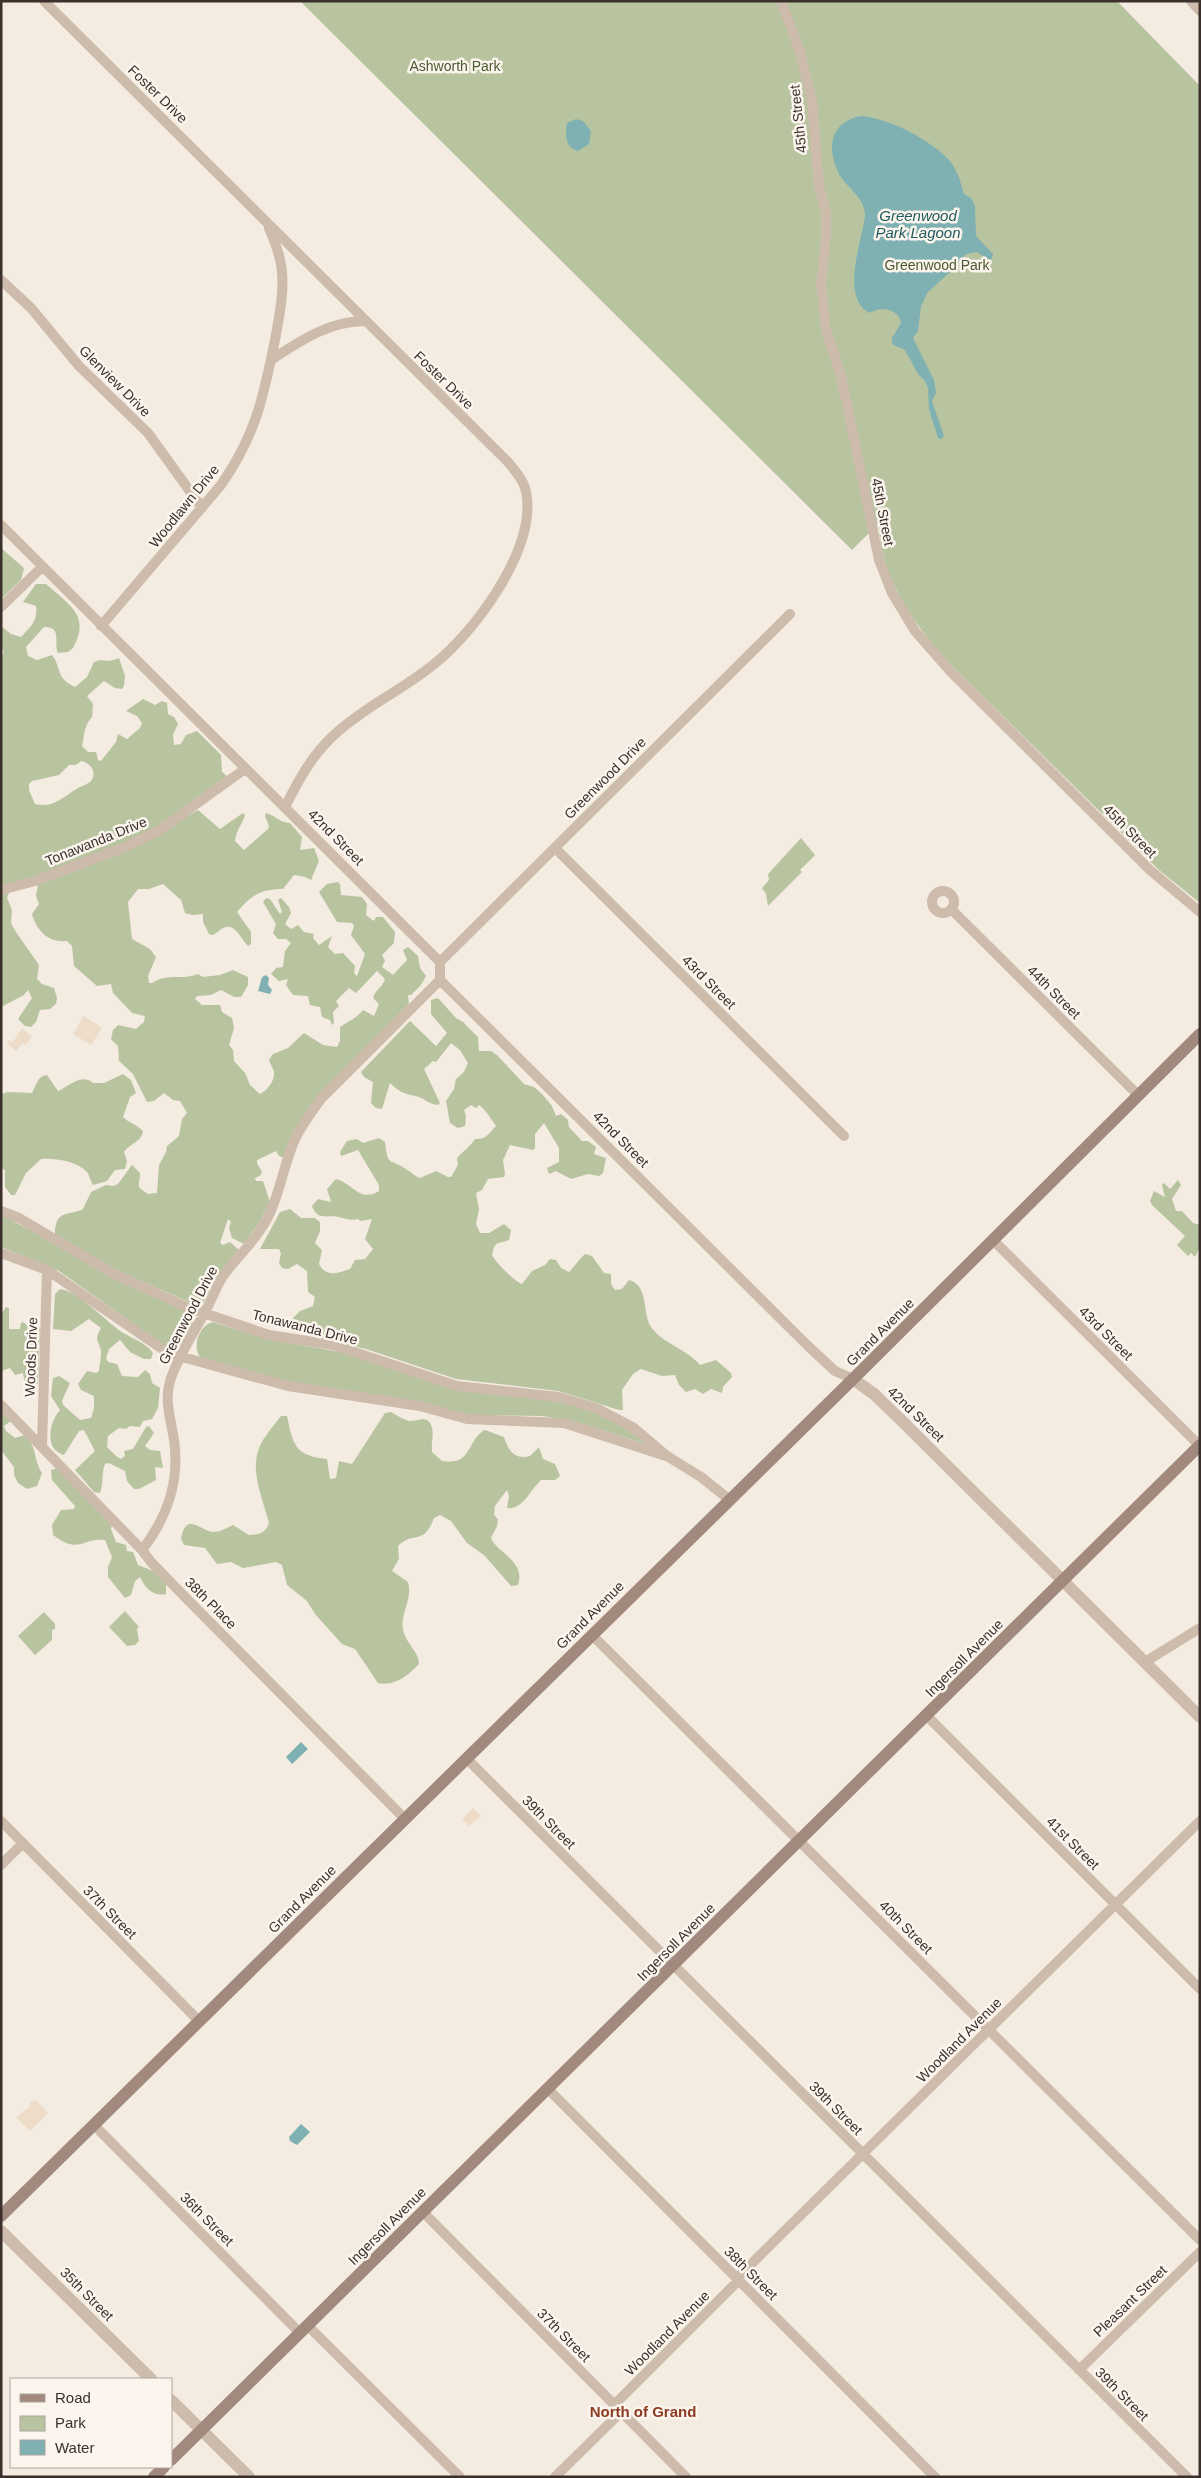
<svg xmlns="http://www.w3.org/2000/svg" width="1201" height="2478" font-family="Helvetica,sans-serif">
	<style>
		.green { fill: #b8c4a0; fill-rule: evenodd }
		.plaza { fill: #ecdcc8 }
		.water { fill: #7fb0b2 }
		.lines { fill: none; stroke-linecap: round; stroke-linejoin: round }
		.minor { stroke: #cdbbac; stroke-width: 10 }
		.tertiary { stroke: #cdbbac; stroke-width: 12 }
		.secondary { stroke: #a18a7d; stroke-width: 12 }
		.labels { text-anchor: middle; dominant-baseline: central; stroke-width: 5; stroke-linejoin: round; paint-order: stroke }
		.park-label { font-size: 14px; fill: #4a5a2e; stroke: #fbf5ee }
		.street-label { font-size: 14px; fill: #3b302b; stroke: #fbf5ee }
		.water-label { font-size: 15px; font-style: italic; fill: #1f5a5e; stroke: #fbf5ee }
		.neighbourhood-label { font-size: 15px; font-weight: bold; fill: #8c3b22; stroke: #fbf5ee }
	</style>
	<rect width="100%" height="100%" fill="#f4ebe1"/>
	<path class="green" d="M300,1H1117L1200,86V903L1159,870L941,655C918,627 896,597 885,562C881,550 880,536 878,524L852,550Z
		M1,548L24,568L21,580L1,599V585L3,583L1,581Z
		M36,584H46C69,605 91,615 73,648L68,652L58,653C53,642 63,627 44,627L26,647L28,656L37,660L52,655C62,668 55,678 75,687L87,677L94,662L100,660L110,661L119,658L125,676L124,686L122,689L115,688L104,681L87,696L93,704L92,717C83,727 85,734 82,746L88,752H96L98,760L101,761L116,742L118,734L127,739L140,728L142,723L137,716L126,711L143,699L155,705L162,701L167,703L168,714L174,717L178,724L173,735L174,745L181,744L186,735L197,731L221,755L222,772L227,776L158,826L133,840L36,876L1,886V660L4,651L1,648V626L11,634L21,637C31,626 38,621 36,606L23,602ZM81,761C89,762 98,771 91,781C88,784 82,786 78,788C64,796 53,809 35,804L29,790V784L32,781L59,775L69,765H76Z
		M198,810L220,829L243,813L245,815C242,825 237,828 235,841L244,850L268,829L269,826L265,816L266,813C276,816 281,823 290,823L302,837L300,850L314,848L319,861L311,880L305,877L294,875L283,889C261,889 251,895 237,912L251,932V944L248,946C241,939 235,922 223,928C219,930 217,933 213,935L209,934L203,922V914L192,915L185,913L181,900L163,884L149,889H138L128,902L132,939L150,949L156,957L148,976L149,983H152C169,972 182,981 198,974L203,977L220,975L233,970L248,977V985L241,997H234L221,990L211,995L197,996L195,999L202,1005H220L222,1012L232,1018L234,1028L229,1045L233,1050L234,1061L245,1073L250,1085L260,1094C267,1091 275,1081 274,1072C273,1068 270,1064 269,1060L273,1054L288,1048L304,1033L323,1045L337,1047L340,1041V1027C349,1021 354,1020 363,1010L374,1016L379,1004L373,998C375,990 383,987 385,979L377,971L356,993L349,988L336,1001L339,1006L333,1012L334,1023L332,1025L330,1020L322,1017L320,1007L310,1005L308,996L293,995L286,985L288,979L279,981L271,974L276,968L283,967L285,951L291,943L286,939H278L273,933L276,924L263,902L266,898L270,899L280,914L282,912L278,900L281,898L289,907L291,913L285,924L291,929L298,925L304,932L314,934L313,938L319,945L332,936L328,947L335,954L343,953L355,966L354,973L357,976L365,954L351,935L354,926L352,923L337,922L319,892L327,884L338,882L340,884L341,895L362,897L367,904L366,915L374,921L376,917H383L395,932L394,943L382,955L385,961L382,967L393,975L407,960L403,950L408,947L418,956L420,968L426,976L421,985L411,995H408L409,1004L318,1096L284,1158L279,1156L276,1151L257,1160V1163L262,1172L261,1175L255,1178L256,1181H263L270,1202L260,1221L244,1244L232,1238L229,1228L231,1222L228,1219L220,1243L223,1245L230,1242L239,1250L216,1278L203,1303L198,1306L114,1269L55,1234C55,1208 71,1216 83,1209L91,1192L106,1185L113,1186L118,1184L132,1165L140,1173C140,1187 134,1185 148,1194L157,1193L159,1165L166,1152L167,1146L179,1136L182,1119L187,1113L180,1101L173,1100L164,1093L154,1101L147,1102L133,1074L119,1061L118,1046L111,1039L113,1030L118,1025L136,1029L144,1022L145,1016L132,1013L113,993L111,984L97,986L74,966L72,946L67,941C48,943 37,931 32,914L39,904L36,896L38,884L136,847Z
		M801,838L815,855L800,870L802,872L768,906L766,894L762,888L769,880L768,874Z
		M9,893L7,898L12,910L11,923L16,932L39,965L37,979L42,984L54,988L57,998L56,1004L50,1009L40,1010L36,1022L31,1027L25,1026L18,1019L32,998L28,990L24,995L1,1007V894Z
		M438,998L456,1018L463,1022L478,1037L479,1051H491L497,1055L524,1084L534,1087L543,1095L552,1106L556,1116L561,1114L568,1120L569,1127L582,1141H588L596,1147L594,1154L606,1158L603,1173L599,1176L588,1174L571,1179L556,1171L549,1174L547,1168L559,1162V1148L544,1123L535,1134V1148L533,1150L510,1145L503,1160L505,1174L504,1177L488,1179L482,1190L476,1193L479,1209L476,1224L480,1233H489L504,1224L511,1230L509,1240C497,1245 496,1239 492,1255C496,1263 514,1281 522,1284L532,1271L545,1265L550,1259L556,1260L561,1268L569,1272C574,1267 581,1257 585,1254L592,1256L604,1273L611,1274V1284L615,1290L622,1289L629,1280C649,1285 642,1313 651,1327C663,1344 687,1349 700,1365L716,1360L731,1373L732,1377L723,1387L722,1393L711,1389L703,1394L695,1389L686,1392L679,1385L675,1375L662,1376L641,1369L633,1374L622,1390L623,1410H619L558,1391L456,1379L366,1349L319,1338L303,1328L295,1333L284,1327L300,1311L313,1306L315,1297L308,1292L307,1271L297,1264L288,1269L282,1268L279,1263L281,1253L279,1249H260L280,1212L290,1209L301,1218H315L320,1222V1231L315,1243L322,1250L319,1264C326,1278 338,1273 350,1269L355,1260L365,1259L373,1249L365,1239L372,1219L361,1221L358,1219C350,1221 347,1219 339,1217C328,1214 318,1222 312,1206L318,1199L331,1202L327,1189L336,1179C352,1183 360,1203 379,1191V1185L358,1150L341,1156L340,1152L347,1141L357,1139L363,1143L379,1138L385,1142C388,1168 390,1158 406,1169C412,1173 414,1176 420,1178L436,1171L448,1177H451L458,1165L457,1158C463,1151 470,1147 475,1139C486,1140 489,1133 496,1126C490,1118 487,1111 479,1105L476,1108L471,1105L464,1110L466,1116L465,1126L458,1128L450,1123L446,1101L454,1089L456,1079L464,1072L468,1063L460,1050L451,1043L436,1062L433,1061L424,1069L440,1103L438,1105C428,1104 426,1099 419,1097C405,1093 403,1095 390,1083L382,1109L376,1108L371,1103L373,1082L364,1077L361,1072L410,1021L436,1046L447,1033L431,1014V1000Z
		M123,1074L131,1080L136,1093L130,1097L123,1117C129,1123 136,1124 143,1131C141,1143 130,1143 124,1152L127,1161L125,1169L115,1170L107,1181L93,1185C90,1181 90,1175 86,1171C76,1161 54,1158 41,1159L26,1173L15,1195H11L5,1187V1170L1,1168V1094L8,1092L32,1093C36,1086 37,1076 47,1075L58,1091C70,1086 81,1073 93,1083H104Z
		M1178,1180L1181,1185L1172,1199L1176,1211H1182L1193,1223L1200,1225V1247L1195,1257L1191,1253L1188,1256L1177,1245L1185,1236L1152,1205L1150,1201L1154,1191L1165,1197L1162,1185L1164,1183L1170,1189Z
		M1,1215L191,1313L193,1324L182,1344L170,1348L165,1346L59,1271L1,1247Z
		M60,1289C78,1291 105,1320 120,1331C130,1338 146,1342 153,1353L151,1359H144L130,1352L120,1340L109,1349L106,1358L108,1362L117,1364L122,1376L138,1377L145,1370L150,1374L152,1383L160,1388L158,1408L152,1419L143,1421L140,1427L130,1426L126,1429L119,1428L108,1436L107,1447L116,1456L121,1459L125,1456L124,1451L133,1449L146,1427L149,1426L154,1433L145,1446L150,1450L160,1451L163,1468L155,1467L156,1480L139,1489H134L127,1481L125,1471L109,1463L105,1464C101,1474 104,1483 100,1493L94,1492L75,1470L95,1451L84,1430L79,1431L64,1455C44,1450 49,1422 60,1410L51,1396L53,1378L59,1376L70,1383L62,1401L63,1405L80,1420L91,1418L94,1408V1396L81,1390L78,1384L87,1371L96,1373L99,1371C99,1365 101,1360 101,1355C102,1342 92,1343 101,1328L89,1319L71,1331L53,1329L55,1294Z
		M6,1307L9,1308V1329H20L21,1323L23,1322L33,1330L40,1327L38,1384L25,1383L23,1373L15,1375L10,1368L4,1370L1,1374V1315Z
		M213,1322L268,1339L340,1352L463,1391L530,1397L581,1406L624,1427L652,1446L570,1420L542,1416L468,1415L268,1378L200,1357C192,1346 199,1325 213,1322Z
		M1,1411L11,1421L4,1426L6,1431L15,1438L25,1435C39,1451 32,1456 42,1473L37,1486L27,1489L18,1483L14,1475V1467L1,1450Z
		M391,1412C396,1415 404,1420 410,1421C419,1421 429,1414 432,1428C434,1435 431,1444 432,1452L442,1461C473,1466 466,1440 485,1430L504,1437C508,1450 514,1460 530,1456L539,1447L543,1459L555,1464L560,1476L555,1480H541C530,1490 523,1510 507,1508L509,1496L507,1490L495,1506L494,1514L498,1520L497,1526L491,1538C497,1553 526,1561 518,1585L511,1586L484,1555L467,1543L451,1521L440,1515L434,1518C423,1547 414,1530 398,1546L399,1559L392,1571L408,1582C413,1599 400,1613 403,1629C405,1643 419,1651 419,1664C409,1675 394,1687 378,1683L355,1649L342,1644L315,1614L307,1601L287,1585L282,1565L276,1562L243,1568L231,1562L217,1564L205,1548L184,1545L181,1539C186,1510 201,1532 214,1532C221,1532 228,1527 233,1525L249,1535C259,1534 265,1534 269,1523C264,1503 252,1476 257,1455C260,1440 272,1428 281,1416H287C293,1445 295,1456 327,1459L330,1479L336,1478L339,1461L352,1464L385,1413Z
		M57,1468L112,1525L111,1529L116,1542L126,1545L127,1551L133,1552L138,1565L153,1571L166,1584V1594C152,1597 145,1587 140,1577L135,1581L131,1595L125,1598L108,1577V1567L112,1557L105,1540C81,1538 80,1555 53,1535L52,1525L61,1510L74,1509L75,1506L52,1480L51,1470Z
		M125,1611L139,1627L137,1629L139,1641L135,1645L127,1646L109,1627Z
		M44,1612L55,1624V1629L52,1630V1640L35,1655L18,1636Z"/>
	<path class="plaza" d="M84,1016L102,1028L91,1045L73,1034Z
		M22,1028L32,1037L26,1045L22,1043L16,1051L7,1043L9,1040L13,1042Z
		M473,1808L481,1816L469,1826L462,1819Z
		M35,2099L48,2113L30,2131L16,2117L31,2106L29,2104Z"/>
	<path class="water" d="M861,116C888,118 929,139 948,159C957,169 961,182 964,194L971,198L975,206L976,236L993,254L992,259H987L977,252L966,254L950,272L928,292L921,306L918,331L913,338L934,380L936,393L932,401L944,436L941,439L938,438L929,409L928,388L925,381L918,374L905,350L892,344V338L901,323L899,317C891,307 879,308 869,313C840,297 862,241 865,216C866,199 847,188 839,174C826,148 830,122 861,116Z
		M576,119L583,121L591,131L589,144L578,151C565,148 565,134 567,123Z
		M266,975L269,978L268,985L272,990L270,994L258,991L262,977Z
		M301,1742L308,1749L292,1764L286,1757Z
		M301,2124L310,2132L297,2145L290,2141L289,2137Z"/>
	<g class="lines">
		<path class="minor" d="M44,1L508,462C517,473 526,483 527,498C533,553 474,633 433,665C402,690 363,708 334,735C312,755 298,781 285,807
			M781,1L800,52L812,101L819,186L826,212V237L821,285L826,330L841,376L879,560L892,593L915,631L950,671L1150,870L1200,912
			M1191,1L1200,11
			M1,280L31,308L79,366L148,433L202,508
			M271,360C300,341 329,321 365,321
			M1,525L440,962V980L808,1346L835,1371L853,1379
			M1,607L42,567
			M101,626L221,485C256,435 263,398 275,340C279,317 284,295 282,272C281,257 275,242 269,228
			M555,848L844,1136
			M1,890L35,881L125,847L160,830L245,769
			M932 902a11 11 0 1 1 22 0a11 11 0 1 1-22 0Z
			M951,909L1138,1095
			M440,962L790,614
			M1,1211L19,1218L112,1273L189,1308L269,1335L333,1345L457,1386L559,1397L598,1409L634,1428L667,1456L701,1477L730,1500
			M993,1240L1199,1445
			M1,1253L47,1270L168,1353L288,1386L420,1406L467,1419L564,1423L666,1456
			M1,1405L142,1550L151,1562L185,1597L404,1818
			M42,1446L47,1270
			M142,1550C167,1518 180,1480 174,1440C171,1419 164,1402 170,1381C178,1356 194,1333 206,1310C212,1299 216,1287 223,1276C238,1256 255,1241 267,1219C281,1193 283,1164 296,1137C303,1124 312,1111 321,1099L440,980
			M592,1635L1200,2240
			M1145,1662L1200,1628
			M927,1716L1200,1989
			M466,1758L1187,2477
			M1,1821L199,2021
			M1,1865L23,1843
			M548,2089L935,2477
			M94,2125L300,2333
			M423,2212L686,2477
			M737,2278L1200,1821
			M308,2326L460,2477
			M1079,2370L1200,2252
			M614,2405L739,2280
			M555,2477L621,2412"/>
		<path class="tertiary" d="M853,1379L874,1394L903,1422L1200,1717
			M1,2231L151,2379
			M171,2400L249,2477"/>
		<path class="secondary" d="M1,2216L853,1379L1200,1034
			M171,2460L1200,1445
			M154,2477L164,2467"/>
	</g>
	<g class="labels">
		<g class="park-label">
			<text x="455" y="66">Ashworth Park</text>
			<text x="937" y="265">Greenwood Park</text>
		</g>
		<g class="street-label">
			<text transform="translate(158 94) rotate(44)">Foster Drive</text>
			<text transform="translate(798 119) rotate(-96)">45th Street</text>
			<text transform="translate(444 380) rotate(44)">Foster Drive</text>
			<text transform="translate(115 381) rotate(45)">Glenview Drive</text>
			<text transform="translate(184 506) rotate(-51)">Woodlawn Drive</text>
			<text transform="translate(883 512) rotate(79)">45th Street</text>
			<text transform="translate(605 778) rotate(-45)">Greenwood Drive</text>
			<text transform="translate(1130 831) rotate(45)">45th Street</text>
			<text transform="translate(336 837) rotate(45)">42nd Street</text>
			<text transform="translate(96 841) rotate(-22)">Tonawanda Drive</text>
			<text transform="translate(709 982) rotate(45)">43rd Street</text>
			<text transform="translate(1054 992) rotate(45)">44th Street</text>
			<text transform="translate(621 1139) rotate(45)">42nd Street</text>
			<text transform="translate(188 1315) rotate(-62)">Greenwood Drive</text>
			<text transform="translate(305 1327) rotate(14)">Tonawanda Drive</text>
			<text transform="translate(880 1332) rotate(-45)">Grand Avenue</text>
			<text transform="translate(1106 1333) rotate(45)">43rd Street</text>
			<text transform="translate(31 1357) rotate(-88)">Woods Drive</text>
			<text transform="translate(916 1414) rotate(44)">42nd Street</text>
			<text transform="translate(211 1603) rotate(45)">38th Place</text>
			<text transform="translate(590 1615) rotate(-45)">Grand Avenue</text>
			<text transform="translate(964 1658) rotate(-45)">Ingersoll Avenue</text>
			<text transform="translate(549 1822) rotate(45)">39th Street</text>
			<text transform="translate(1073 1843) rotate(45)">41st Street</text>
			<text transform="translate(302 1899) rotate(-45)">Grand Avenue</text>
			<text transform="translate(110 1912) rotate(45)">37th Street</text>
			<text transform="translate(906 1927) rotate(45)">40th Street</text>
			<text transform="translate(676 1942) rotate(-45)">Ingersoll Avenue</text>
			<text transform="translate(959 2040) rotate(-45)">Woodland Avenue</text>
			<text transform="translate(836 2108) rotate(45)">39th Street</text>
			<text transform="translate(207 2219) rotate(45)">36th Street</text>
			<text transform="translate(387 2226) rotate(-45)">Ingersoll Avenue</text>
			<text transform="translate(751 2273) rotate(45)">38th Street</text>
			<text transform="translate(87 2294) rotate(45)">35th Street</text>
			<text transform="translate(1130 2301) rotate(-44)">Pleasant Street</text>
			<text transform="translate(667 2333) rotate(-45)">Woodland Avenue</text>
			<text transform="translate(564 2335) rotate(45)">37th Street</text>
			<text transform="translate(1122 2394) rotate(45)">39th Street</text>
		</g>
		<g class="water-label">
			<text x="918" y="215">Greenwood<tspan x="918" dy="17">Park Lagoon</tspan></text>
		</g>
		<g class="neighbourhood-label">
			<text x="643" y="2411">North of Grand</text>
		</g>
	</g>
	<rect width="1201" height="2478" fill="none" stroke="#3b302b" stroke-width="5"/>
	<rect x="10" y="2378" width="162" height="90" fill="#fbf5ee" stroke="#aea6a0"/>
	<rect x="20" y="2394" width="25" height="8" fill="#a18a7d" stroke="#aea6a0"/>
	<text x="55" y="2403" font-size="15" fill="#3b302b">Road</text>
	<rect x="20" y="2416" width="25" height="15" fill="#b8c4a0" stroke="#aea6a0"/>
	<text x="55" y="2428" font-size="15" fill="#3b302b">Park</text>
	<rect x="20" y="2440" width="25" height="15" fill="#7fb0b2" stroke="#aea6a0"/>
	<text x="55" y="2453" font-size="15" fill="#3b302b">Water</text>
</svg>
